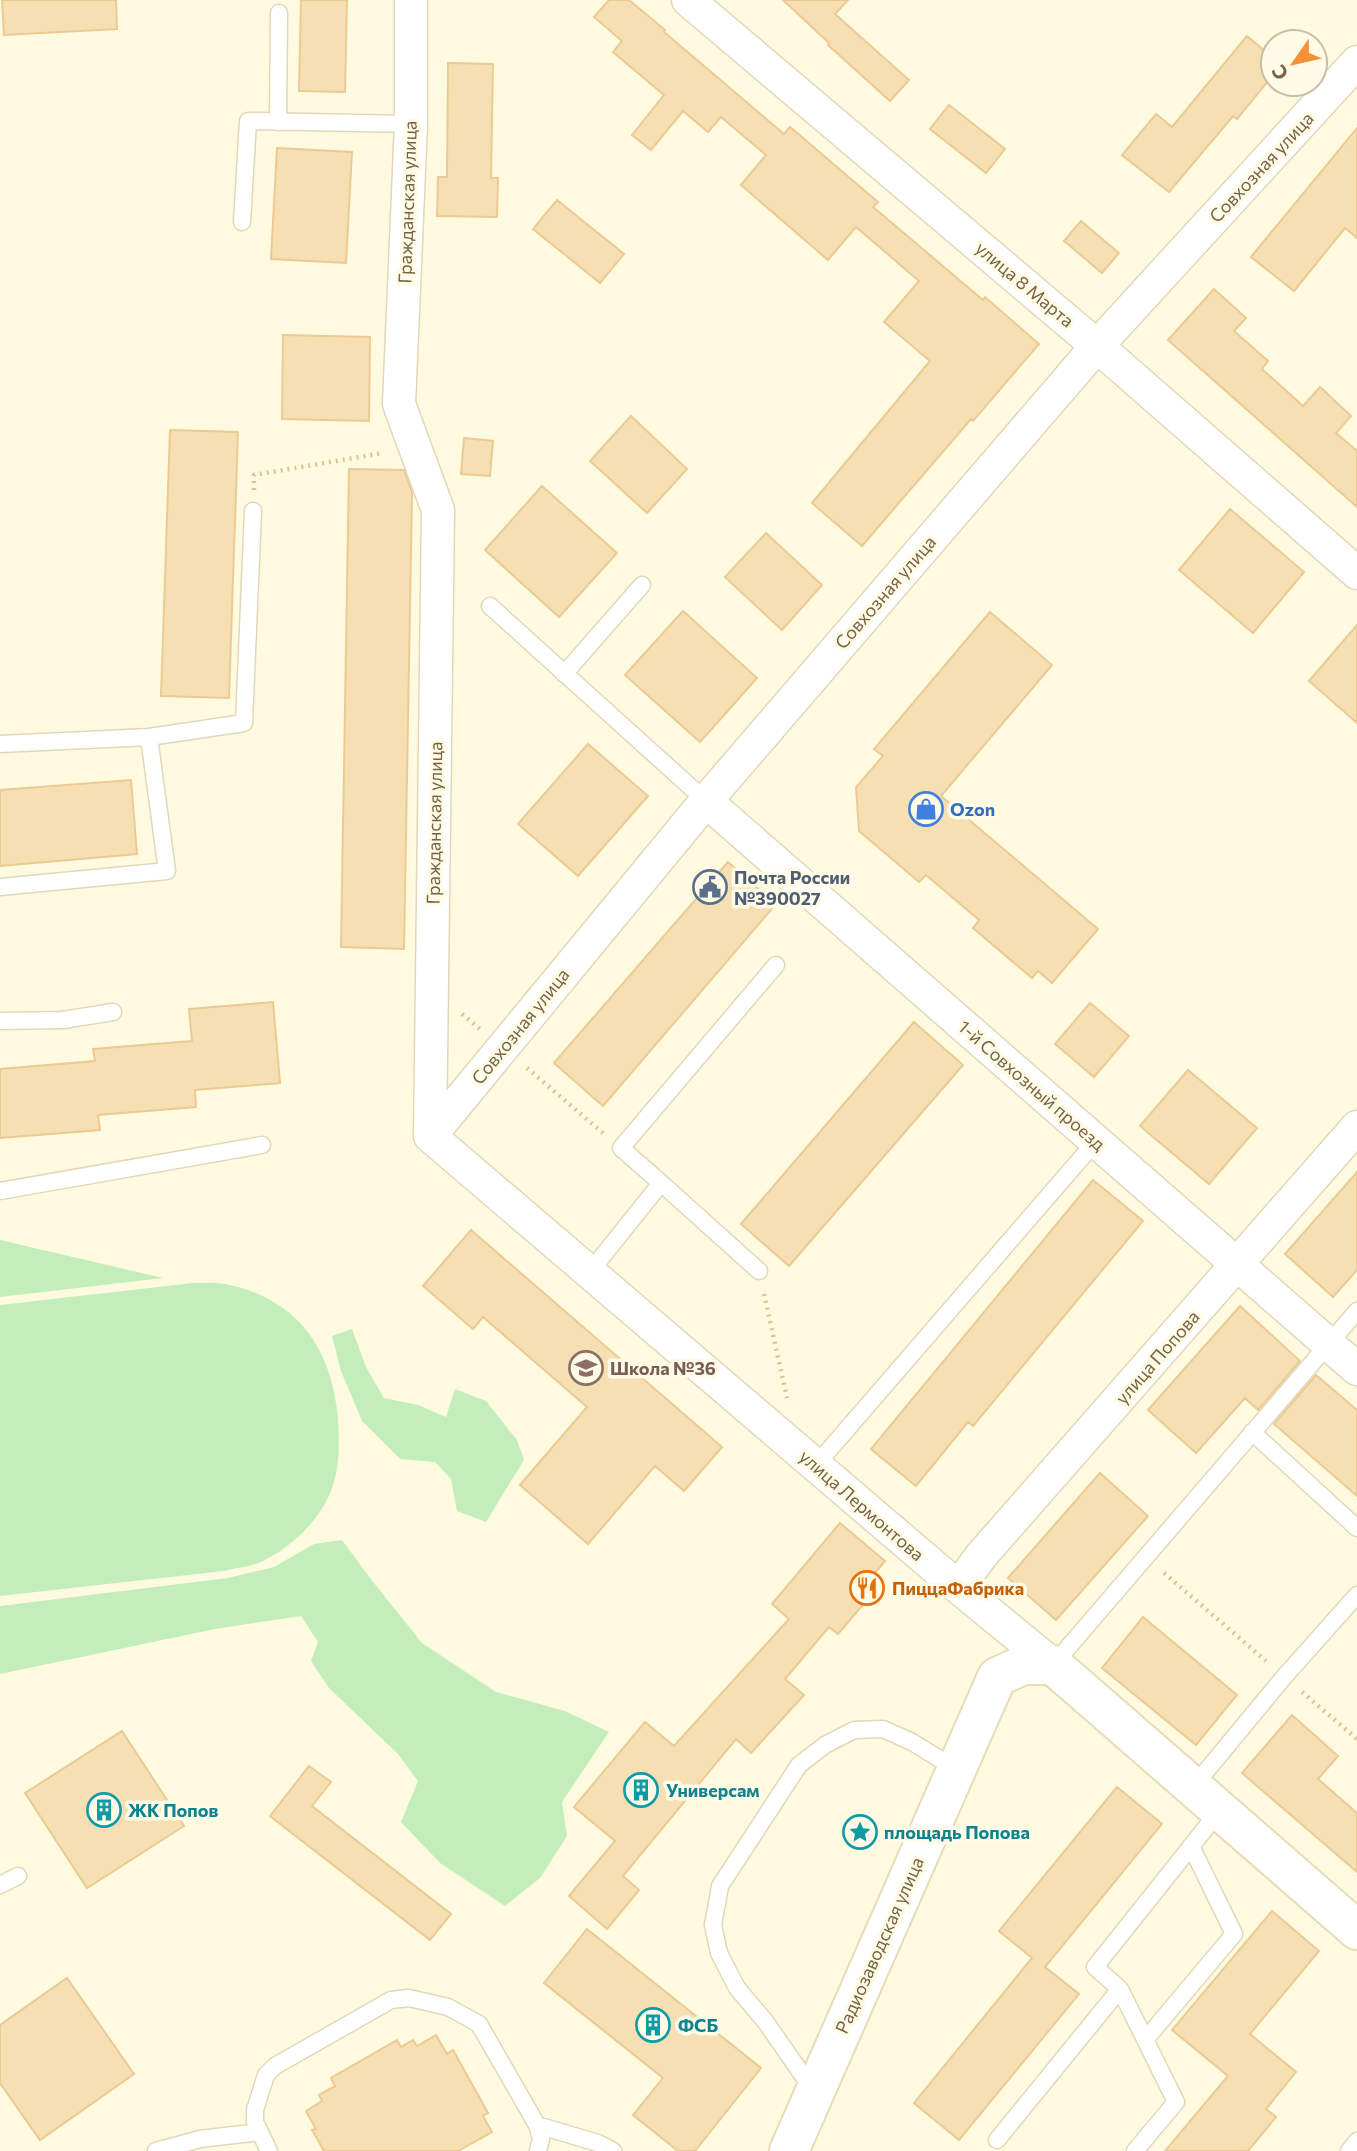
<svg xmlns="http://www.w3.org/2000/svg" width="1357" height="2151" font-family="Commissioner,sans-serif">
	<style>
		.green { fill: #c4edbc }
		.building { fill: #f7dfb4; stroke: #ebca93; stroke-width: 2 }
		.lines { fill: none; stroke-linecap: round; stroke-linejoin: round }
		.lane-casing { stroke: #e3d7ba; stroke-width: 19 }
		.street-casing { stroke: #e3d7ba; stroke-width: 35 }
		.secondary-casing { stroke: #e9dbb7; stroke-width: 42 }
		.path { stroke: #dbc297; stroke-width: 4.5; stroke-dasharray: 2 5; stroke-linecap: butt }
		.lane { stroke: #fff; stroke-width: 16 }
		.street { stroke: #fff; stroke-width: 32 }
		.secondary { stroke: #fff; stroke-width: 38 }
		.labels { text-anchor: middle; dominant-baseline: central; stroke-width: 7; stroke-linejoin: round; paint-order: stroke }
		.street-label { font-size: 18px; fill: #776344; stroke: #fffbe7 }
		.shop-label { font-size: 18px; font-weight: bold; fill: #366cbe; stroke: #fffbe7; text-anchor: start }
		.service-label { font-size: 18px; font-weight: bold; fill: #4e5e75; stroke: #fffbe7; text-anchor: start }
		.education-label { font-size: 18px; font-weight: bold; fill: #785e54; stroke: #fffbe7; text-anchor: start }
		.food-label { font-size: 18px; font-weight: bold; fill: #c56008; stroke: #fffbe7; text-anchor: start }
		.culture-label { font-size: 18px; font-weight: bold; fill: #0d838f; stroke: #fffbe7; text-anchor: start }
	</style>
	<rect width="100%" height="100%" fill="#fefadf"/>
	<path class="green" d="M0,1240L163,1278L0,1297Z
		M193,1283C203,1283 215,1282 225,1284C297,1298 332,1348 338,1419C339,1440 340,1461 334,1482C324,1518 290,1550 256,1564C246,1567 235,1568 224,1571L0,1596V1305Z
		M352,1329L366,1367L384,1398L418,1405L446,1417L455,1389L486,1401L517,1440L524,1460L486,1522L457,1511L451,1479L435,1462L400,1459L362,1421L341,1371L332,1336Z
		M342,1540L370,1578L422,1643L496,1692L565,1711L609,1732L562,1802L567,1836L540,1878L505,1906L440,1863L401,1822L418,1781L398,1754L329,1688L311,1661L318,1642L301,1616L215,1629L0,1674V1606L228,1578L274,1567L314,1544Z"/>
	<path class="building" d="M2,0H116L117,29L4,35Z
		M301,0H347L345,92L299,91Z
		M609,0H629L665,30L664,32L784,134L790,127L878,202L873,207L983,300L985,297L1039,344L973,421L971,419L862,546L812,503L930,361L884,322L919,281L856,227L828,260L741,185L766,155L721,117L708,132L683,111L651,150L632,135L664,95L613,52L622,41L594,17Z
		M783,0H848L835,14L909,80L890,101L828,45L829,43Z
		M1247,36L1273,58V75L1237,119L1233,116L1169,192L1122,155L1156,114L1172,127Z
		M448,63L493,64L491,178H498L497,217L437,216L438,177H447Z
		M949,105L1005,149L986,173L930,129Z
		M1357,128V238L1345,228L1294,291L1251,257Z
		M277,148L352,152L346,263L271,259Z
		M557,200L624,254L600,283L533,229Z
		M1081,221L1119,253L1102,273L1064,241Z
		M1214,289L1246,318L1234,331L1268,361L1262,369L1303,406L1320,387L1351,416L1336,433L1357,451V507L1168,340Z
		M283,335L370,337L369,421L282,419Z
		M631,416L687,469L647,513L590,461Z
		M170,430L238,432L229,698L161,696Z
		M464,438L493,441L490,476L461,474Z
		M349,469L404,470L412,493L404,949L341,947Z
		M542,486L617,553L559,617L485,550Z
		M1230,509L1304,572L1253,633L1179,570Z
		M766,533L822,585L782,630L725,577Z
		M683,611L757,678L700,742L625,675Z
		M990,612L1052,665L941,796L1098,929L1052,983L1038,971L1032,978L973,928L979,920L926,875L919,882L859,831L856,787L883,756L874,749Z
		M1357,625V723L1309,681Z
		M588,744L648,796L578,876L518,824Z
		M131,780L137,854L0,866V790Z
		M728,862L776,904L603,1106L554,1063Z
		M273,1002L280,1083L195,1090L196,1107L98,1115L100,1130L0,1138V1069L95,1061L93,1049L192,1041L189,1009Z
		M1090,1003L1129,1036L1094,1077L1055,1044Z
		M914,1022L963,1065L789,1266L741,1224Z
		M1188,1070L1257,1128L1209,1184L1140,1126Z
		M1357,1172V1270L1333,1297L1285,1254Z
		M1093,1180L1143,1221L973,1426L968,1422L916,1486L871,1449Z
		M471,1230L722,1447L684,1491L655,1466L588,1544L520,1485L587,1407L483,1317L473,1329L423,1286Z
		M1240,1306L1300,1361L1258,1410L1245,1398L1196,1453L1148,1410Z
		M1316,1375L1357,1410V1496L1274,1424Z
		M1100,1473L1148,1516L1056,1620L1008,1578Z
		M840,1523L885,1561L869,1580L878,1587L838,1634L829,1627L785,1679L804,1695L751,1753L736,1739L623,1876L639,1890L607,1929L569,1896L615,1841L574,1807L645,1722L674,1746L789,1619L772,1604Z
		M1143,1617L1237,1695L1196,1745L1102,1668Z
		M1292,1715L1338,1756L1318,1779L1357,1813V1872L1242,1773Z
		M122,1731L184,1826L87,1888L25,1793Z
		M309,1766L331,1782L312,1806L451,1914L430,1940L270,1816Z
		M1117,1787L1162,1824L1045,1967L1079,1994L959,2140L914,2103L1032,1958L999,1931Z
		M1272,1911L1319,1951L1250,2034L1296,2072L1266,2109L1276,2117L1248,2151H1165L1228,2076L1172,2030Z
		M587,1929L761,2068L695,2151H678L633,2115L663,2078L544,1983Z
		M67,1978L134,2074L40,2140L0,2083V2025Z
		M436,2035L447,2054L453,2050L488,2113L483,2116L492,2132L458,2151H324L312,2130L316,2129L306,2111L322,2101L319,2095L335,2086L331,2078L397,2040L401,2047L413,2040L417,2046Z"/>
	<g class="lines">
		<g class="lane-casing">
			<path id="lane" d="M278,122L279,13
				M242,222L248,121L411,124
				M490,606L706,801
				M564,674L642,585
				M0,744L149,737L244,723L253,511
				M0,887L167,871L149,737
				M0,1021L63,1020L113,1012
				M661,1183L621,1148L776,965
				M0,1191L262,1145
				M589,1273L661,1183L759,1271
				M1252,1432L1357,1528
				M816,1465L1096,1141
				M1053,1665L1357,1311
				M1193,1787L1284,1677L1357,1595
				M0,1885L18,1876
				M1120,1989L1176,2102L1135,2151
				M1145,2040L1234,1934L1191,1846
				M813,2090L765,2021L737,1988L719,1953L713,1925L720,1886L799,1765L825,1745L854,1730L883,1729L912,1742L956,1769
				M537,2125L598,2143L613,2151
				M997,2140L1120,1989L1095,1967L1220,1810
				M156,2151L200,2139L259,2132
				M269,2151L255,2122V2110L266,2075L275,2066L391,2000L409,1998L448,2007L479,2024L537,2125L541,2139L538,2151
				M1349,2151L1357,2141"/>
		</g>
		<g class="street-casing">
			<path id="street" d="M411,0V124L399,404L438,510L430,1136
				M688,0L1097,346L1357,573
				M706,801L1357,1369
				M430,1136L706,801L1097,346L1357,62
				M430,1136L958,1587L1053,1665
				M958,1587L981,1556L1357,1127"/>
		</g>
		<g class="secondary-casing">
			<path id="secondary" d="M789,2151L997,1677L1023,1665H1053L1357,1930"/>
		</g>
		<path class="path" d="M254,490V475L383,453
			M462,1014L480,1029
			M527,1068L603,1133
			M764,1294L787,1398
			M1164,1573L1266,1661
			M1302,1692L1357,1739"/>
		<use href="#lane" class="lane"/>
		<use href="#street" class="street"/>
		<use href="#secondary" class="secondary"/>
	</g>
	<defs>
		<g id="shop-ring" transform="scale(1.75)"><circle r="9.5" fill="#fffbe7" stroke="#3f7fe0" stroke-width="1.5"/><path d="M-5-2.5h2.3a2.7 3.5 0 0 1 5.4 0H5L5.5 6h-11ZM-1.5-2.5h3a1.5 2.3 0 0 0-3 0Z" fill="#3f7fe0"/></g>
		<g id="civic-ring" transform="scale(1.75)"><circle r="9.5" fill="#fffbe7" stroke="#5c6f8a" stroke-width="1.5"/><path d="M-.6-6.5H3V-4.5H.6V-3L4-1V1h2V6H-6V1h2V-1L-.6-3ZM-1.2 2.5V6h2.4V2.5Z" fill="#5c6f8a"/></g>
		<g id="school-ring" transform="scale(1.75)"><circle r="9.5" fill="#fffbe7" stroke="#8d6e63" stroke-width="1.5"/><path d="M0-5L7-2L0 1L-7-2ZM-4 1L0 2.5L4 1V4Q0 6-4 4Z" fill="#8d6e63"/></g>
		<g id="restaurant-ring" transform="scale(1.75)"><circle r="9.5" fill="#fffbe7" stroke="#e8710a" stroke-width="1.5"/><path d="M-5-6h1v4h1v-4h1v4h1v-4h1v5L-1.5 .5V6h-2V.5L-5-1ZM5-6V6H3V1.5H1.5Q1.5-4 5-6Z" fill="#e8710a"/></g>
		<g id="building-ring" transform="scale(1.75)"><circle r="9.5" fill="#fffbe7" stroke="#0f9aa8" stroke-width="1.5"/><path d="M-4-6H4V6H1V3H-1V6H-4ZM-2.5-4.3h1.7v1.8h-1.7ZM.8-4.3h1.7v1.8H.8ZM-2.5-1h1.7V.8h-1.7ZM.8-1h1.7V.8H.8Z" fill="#0f9aa8"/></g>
		<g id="sight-ring" transform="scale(1.75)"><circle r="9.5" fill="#fffbe7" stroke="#0f9aa8" stroke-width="1.5"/><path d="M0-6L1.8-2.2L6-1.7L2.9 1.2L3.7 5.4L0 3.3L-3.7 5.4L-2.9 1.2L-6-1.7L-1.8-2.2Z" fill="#0f9aa8"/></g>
	</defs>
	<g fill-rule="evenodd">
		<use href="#shop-ring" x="926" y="809"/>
		<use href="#civic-ring" x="710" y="887"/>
		<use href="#school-ring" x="586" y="1368"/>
		<use href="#restaurant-ring" x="867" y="1588"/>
		<use href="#building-ring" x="641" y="1790"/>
		<use href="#building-ring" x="104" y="1810"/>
		<use href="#sight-ring" x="860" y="1832"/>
		<use href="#building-ring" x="653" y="2025"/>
	</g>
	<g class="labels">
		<g class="street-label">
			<text transform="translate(1261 167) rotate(-47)">Совхозная улица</text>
			<text transform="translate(407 202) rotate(-88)">Гражданская улица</text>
			<text transform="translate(1025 284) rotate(40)">улица 8 Марта</text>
			<text transform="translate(885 592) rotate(-49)">Совхозная улица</text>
			<text transform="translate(434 823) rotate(-89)">Гражданская улица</text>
			<text transform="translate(520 1026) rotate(-51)">Совхозная улица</text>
			<text transform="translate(1032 1085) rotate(41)">1-й Совхозный проезд</text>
			<text transform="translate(1157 1357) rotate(-49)">улица Попова</text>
			<text transform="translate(862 1505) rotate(41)">улица Лермонтова</text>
			<text transform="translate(879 1945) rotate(-66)">Радиозаводская улица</text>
		</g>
		<g class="shop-label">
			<text x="950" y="809">Ozon</text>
		</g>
		<g class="service-label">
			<text x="734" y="877">Почта России<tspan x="734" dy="21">№390027</tspan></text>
		</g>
		<g class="education-label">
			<text x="610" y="1368">Школа №36</text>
		</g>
		<g class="food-label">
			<text x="892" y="1588">ПиццаФабрика</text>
		</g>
		<g class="culture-label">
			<text x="666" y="1790">Универсам</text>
			<text x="128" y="1810">ЖК Попов</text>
			<text x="884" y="1832">площадь Попова</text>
			<text x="678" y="2025">ФСБ</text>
		</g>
	</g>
	<g transform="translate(1294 63) rotate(236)"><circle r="33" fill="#fffbe7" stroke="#c9bea6" stroke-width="2"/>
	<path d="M0-5L12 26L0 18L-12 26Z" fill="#f59037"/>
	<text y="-10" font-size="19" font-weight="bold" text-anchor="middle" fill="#776344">С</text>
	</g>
</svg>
